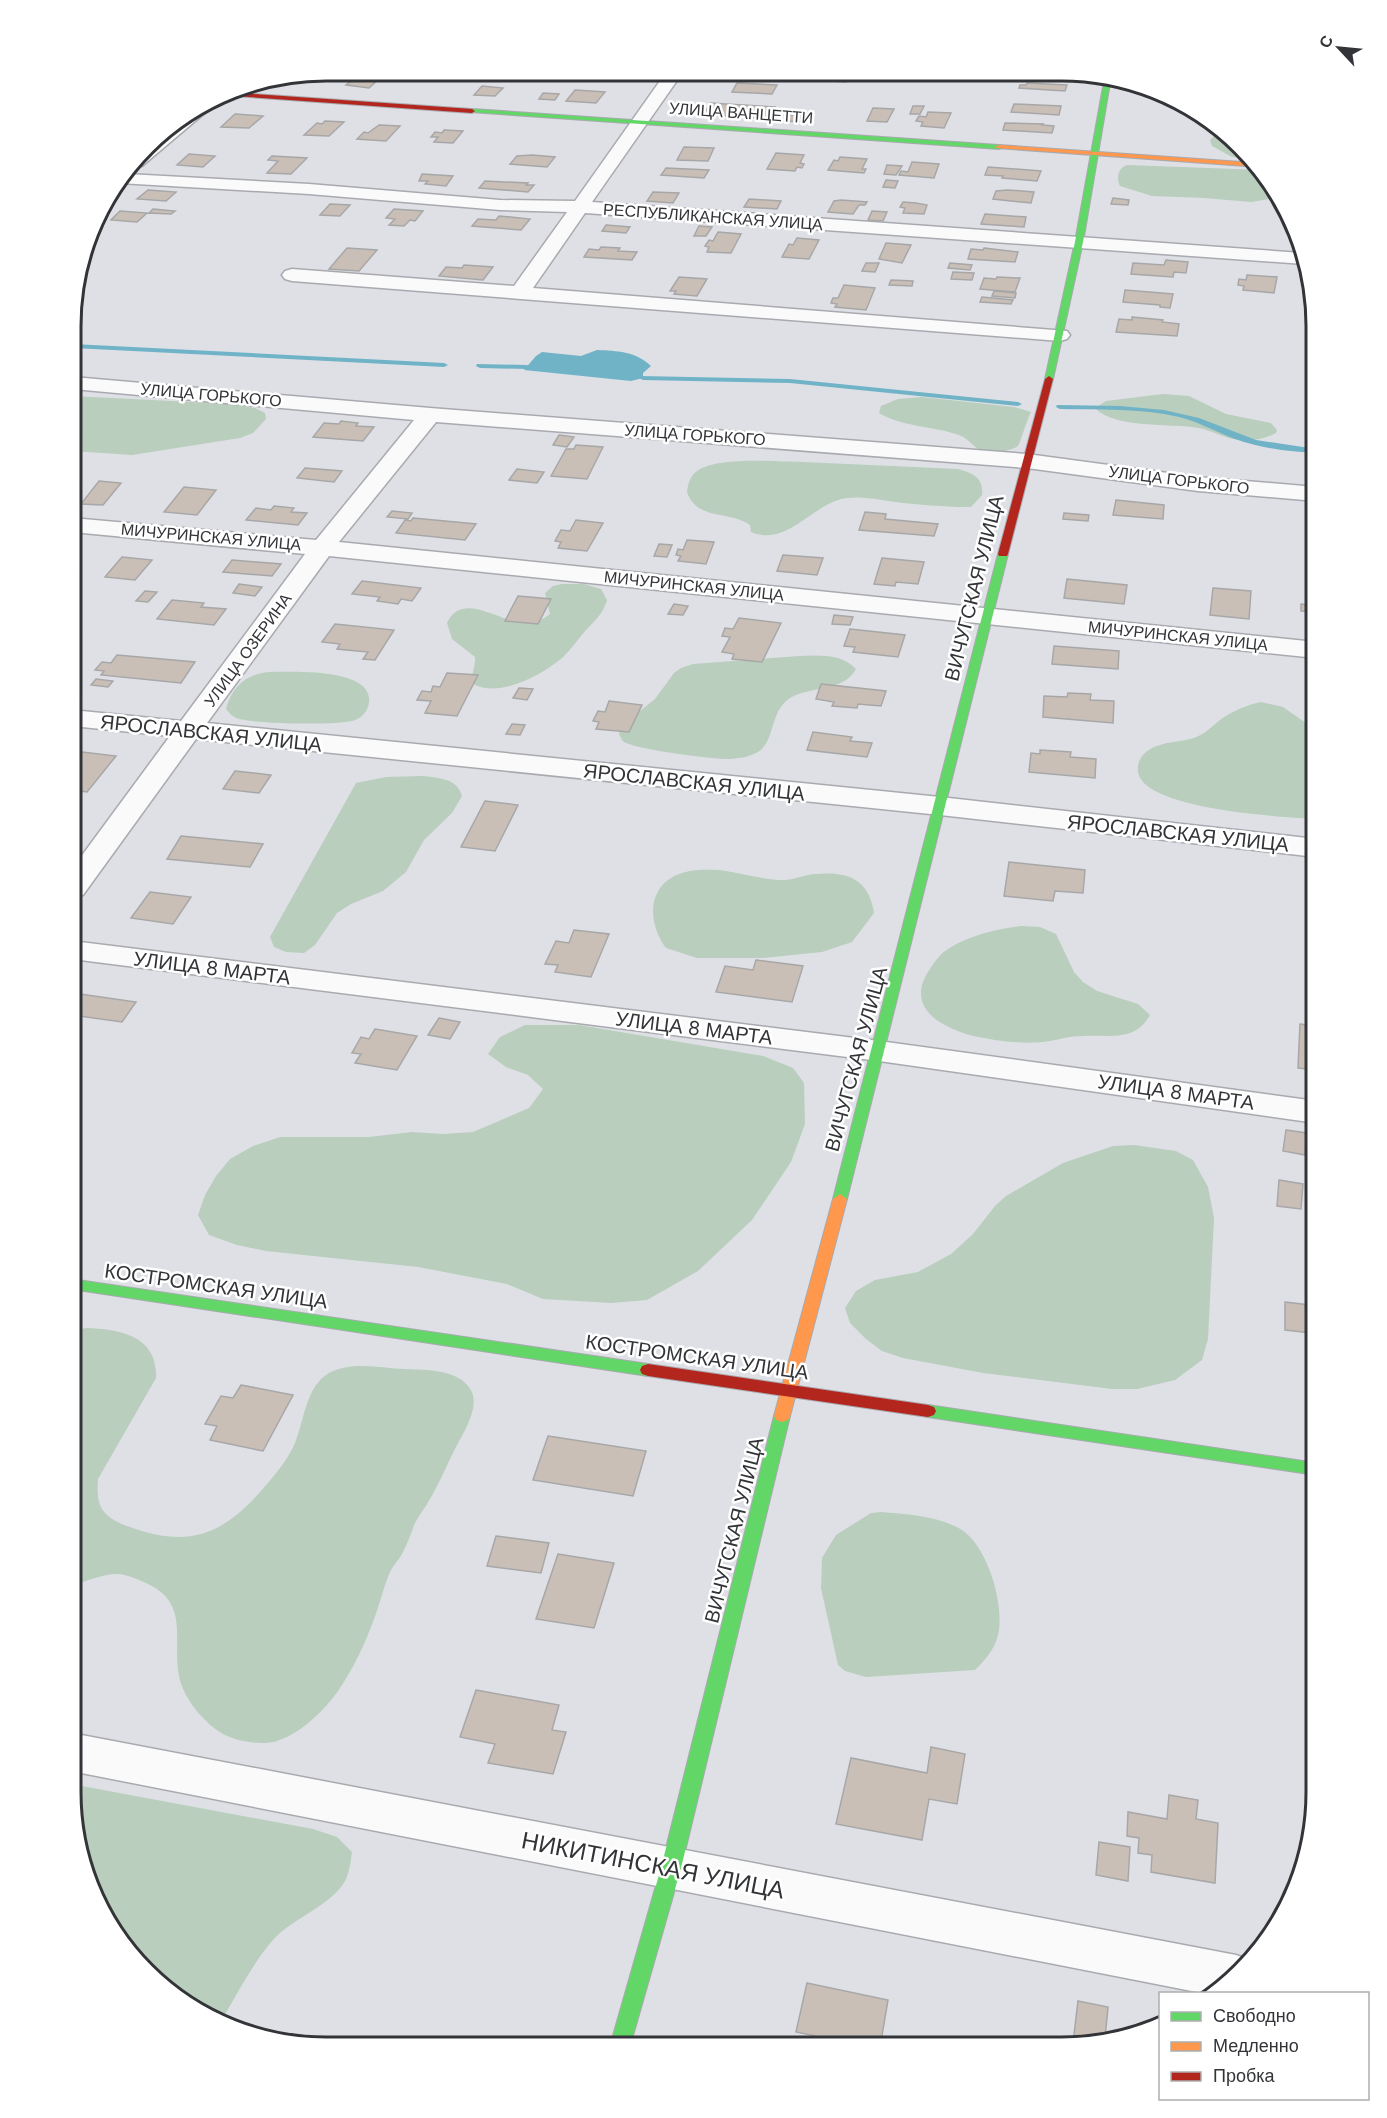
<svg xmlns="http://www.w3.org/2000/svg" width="1387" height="2118" font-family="'DM Sans',sans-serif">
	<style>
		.green { fill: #b9cebc }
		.water { fill: #70b3c7 }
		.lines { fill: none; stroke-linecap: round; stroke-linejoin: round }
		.stream { fill: #70b3c7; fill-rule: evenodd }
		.building { fill: #c9bfb7; stroke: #a8a7a8; stroke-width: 1.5 }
		.street-casing { stroke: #a9aaaf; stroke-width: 3 }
		.fast-casing { stroke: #a9aaaf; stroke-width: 2 }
		.slow-casing { stroke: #a9aaaf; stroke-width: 2 }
		.jam-casing { stroke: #a9aaaf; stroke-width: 2 }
		.street { fill: #fafafb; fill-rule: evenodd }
		.fast { fill: #63d668; fill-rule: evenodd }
		.slow { fill: #ff974d; fill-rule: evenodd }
		.jam { fill: #b3261e; fill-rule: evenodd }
		.labels { text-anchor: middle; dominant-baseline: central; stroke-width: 5; stroke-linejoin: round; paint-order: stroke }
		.far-street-label { font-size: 16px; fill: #333438; stroke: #fff }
		.street-label { font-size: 20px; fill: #333438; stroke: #fff }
		.near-street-label { font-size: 24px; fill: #333438; stroke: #fff }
		.rim { fill: none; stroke: #333438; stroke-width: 3 }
	</style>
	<rect width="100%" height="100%" fill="#dee0e6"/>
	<path class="green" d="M1224,130L1252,159L1232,157L1212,146L1210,140L1218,132Z
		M1127,165L1263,170L1271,183L1273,194L1269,199L1251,202L1204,198L1152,196L1120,186C1116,178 1118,168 1127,165Z
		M1163,394L1189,396L1226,414L1271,423L1277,430L1276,433C1265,439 1253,441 1240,440C1226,439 1213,431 1199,428C1171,423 1115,429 1095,408L1106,401Z
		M72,396L231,404L255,408L265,413L266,419L253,433L240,438L132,455L72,451Z
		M922,397L1014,407L1031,412C1027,419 1020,444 1018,446C1010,451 995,454 986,452C974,450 970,439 959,435C933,426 902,427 879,413L881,406L898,399Z
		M803,462L958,469C973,473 984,478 982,495L971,507H958C940,506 921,505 903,503C882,501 859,494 838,500C808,510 785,546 751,532L750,525C729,510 697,521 687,492C688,484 690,476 697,471C719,456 776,462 803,462Z
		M562,584H584L601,589L607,600C604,612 595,621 586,630C578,639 571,650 562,658C540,676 500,698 473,684C470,675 476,667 475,657L452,639L447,623C462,590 501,623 524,623C534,624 542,620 550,614L545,593L553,586Z
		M786,657C807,656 840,651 856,669C844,692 810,686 790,698C769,712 776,740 758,752C749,757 737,759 727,759C712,759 631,749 623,741C622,741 619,734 619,733L630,719L655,699L674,673L681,668L693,664Z
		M271,672C294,672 374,668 369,703C368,710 362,718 355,720C340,726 252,724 236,718C232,716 229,713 226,709C232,686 247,673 271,672Z
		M1261,702L1283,707L1316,730V819C1284,817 1144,810 1138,772C1137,764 1140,757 1146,752C1160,741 1178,743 1194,738C1205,734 1211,727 1220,720C1232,711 1247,705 1261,702Z
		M422,776C439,778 457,778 462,796L452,813L424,840L406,872L383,891L351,904L337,913L315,945L304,953L286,952L274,947L270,937L356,783L386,777Z
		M719,870C741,873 763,880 784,880C795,880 806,874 816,874C849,871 869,880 874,913L852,942L822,952L763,958H697L666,948C646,921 647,881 686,872C696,869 708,870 719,870Z
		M1022,926L1040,927L1056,934L1074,972L1083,982L1097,991L1138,1004L1150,1015C1134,1043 1110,1034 1082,1036C1071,1036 1061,1039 1050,1041C1026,1045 997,1041 973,1036C939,1027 904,1006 930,969C935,961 940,954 948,949C970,935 996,929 1022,926Z
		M525,1025H579L763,1056L793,1068L804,1083L805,1124L791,1162L752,1220L698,1271L647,1300L611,1303L543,1299L507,1284L418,1267L266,1251L237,1245L209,1235L198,1215L205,1195L216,1176L230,1159L253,1146L280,1137H369L412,1132L443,1134L473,1132L529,1108L543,1089L528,1075L506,1067L488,1054L500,1037Z
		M1134,1145L1176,1151L1193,1160L1208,1187L1214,1218L1208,1339L1202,1360L1175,1380L1137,1389H1112L983,1373L903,1358L882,1351L866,1339L850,1323L845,1308L856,1291L875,1280L918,1272L951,1254L973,1234L995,1206L1006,1196L1063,1163L1113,1146Z
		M86,1328C120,1329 158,1336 156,1378L98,1479C96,1506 101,1516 127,1526C191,1550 225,1534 267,1484C278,1471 288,1459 295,1443C304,1421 306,1386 329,1373C347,1363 371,1366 390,1368C413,1371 457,1365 471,1390C480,1407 464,1432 456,1447C449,1460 444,1473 437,1486C431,1499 422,1511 415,1523C411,1533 408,1543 403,1552C400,1559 393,1565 390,1572C383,1588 380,1604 374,1619C365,1644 353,1669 338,1691C324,1711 301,1733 277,1741C262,1746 236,1741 223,1734C204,1723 183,1698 179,1676C172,1640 190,1604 148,1584C140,1580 128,1575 119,1574C105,1573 85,1582 71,1585V1331Z
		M881,1512C906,1514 940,1516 962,1530C988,1547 1005,1606 998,1635C995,1649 985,1660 975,1670L866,1677L845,1671L838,1665L821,1588L822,1558L836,1535L871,1513Z
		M71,1784L313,1829L337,1837L352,1852C351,1859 350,1867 348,1874C339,1903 293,1917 273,1940C253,1963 238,1992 223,2018V2025L171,1995L124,1948L90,1890Z"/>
	<path class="water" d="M597,350C617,351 635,351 651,366L643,373V378L631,381L524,370L536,356L542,352L581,356Z"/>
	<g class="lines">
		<path class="stream" d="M73,344L444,363L448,365L444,367L73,348Z
			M477,364L527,365L531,367L527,369L480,368L476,366Z
			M640,376L790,379L1018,402L1022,404L1018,406L790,383L643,380L639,378Z
			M1057,405L1120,406L1164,410L1199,418L1256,440L1316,449V453C1289,452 1261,448 1235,439C1216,432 1199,422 1179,417C1140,408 1100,410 1060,409L1056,407Z"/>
	</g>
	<path class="building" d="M818,73L849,74L846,82L814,80Z
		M362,76L381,77L369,88L346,85L352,80H358Z
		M737,83L777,85L772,94L732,92Z
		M1027,83L1067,85L1065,91L1019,88L1020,85H1026Z
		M482,86L503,88L495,96L474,95Z
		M575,90L605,92L596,103L566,101Z
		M543,93L559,94L555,100L539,99Z
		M710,103L775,107L770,118L704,115Z
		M1014,104L1061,106L1059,115L1011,112Z
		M913,106H924L920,114H910Z
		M873,108L894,109L887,122L867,121Z
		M928,112L951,113L944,128L921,126L923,122L916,121L919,116L926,117Z
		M235,114L263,116L249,128L221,127Z
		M787,115L807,116L805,122L784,121Z
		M325,121L344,122L329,136L304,135L317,123L322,124Z
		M1005,123L1043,124L1042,125L1054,126L1052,133L1003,130Z
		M379,125L400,126L386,141L357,139L364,132L368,133Z
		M444,130L463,131L453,143L434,142L438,137H431L435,132L442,133Z
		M684,147L714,148L708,161L677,160Z
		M776,153L804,155L800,163L804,164L802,168L797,167L795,171L767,169Z
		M189,154L215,156L203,167L177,165Z
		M532,155L555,157L547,167L510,164L517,156Z
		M272,156L307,158L291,174L267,173L278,161L268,160Z
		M840,157L867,159L862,169H866L864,173L828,170L834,160L838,161Z
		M912,162L939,164L934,178L899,175L901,171L908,172Z
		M887,165L902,166L896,175L884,174Z
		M988,167L1041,171L1037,181L1002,178L1003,176L985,175Z
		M666,168L709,170L704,178L661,175Z
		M422,174L453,176L446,186L425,184L428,181H419Z
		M886,180L898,181L895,188L883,187Z
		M485,181L528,183L526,185H534L528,192L479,188Z
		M148,190L176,192L166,201L137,199Z
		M1008,190L1034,192L1031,203L993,199L996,191Z
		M653,192L679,193L673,203L647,201Z
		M1113,198L1129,200L1128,205L1111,204Z
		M749,199L781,201L777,209L744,207Z
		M841,200L867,202L865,205H859L853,214L828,212L834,201Z
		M903,202L916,203L927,205L924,214L903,213L905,208L900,207Z
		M330,204L350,205L340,216L320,215Z
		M153,209L175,211L171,214L149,213Z
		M394,209L423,211L415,221L410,220L404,226L389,225L395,219L386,218Z
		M120,211L147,213L137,222L111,220Z
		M872,211L887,212L883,221L868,220Z
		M985,214L1026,217L1024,227L981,224Z
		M499,216L530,219L521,230L472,226L478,219L496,220Z
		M606,225L630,227L626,233L602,231Z
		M699,226L712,227L706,236H694Z
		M718,232L741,234L731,253L707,252L709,247L705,246L709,240L713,241Z
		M797,238L819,240L809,259L782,257L789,244L793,245Z
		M886,243L911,245L902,263L879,259Z
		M601,247L620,248L618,251L637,252L632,260L584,257L589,249L599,250Z
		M347,248L377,250L359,271L329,269Z
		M984,248L1018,252L1015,262L968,259L971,249L983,250Z
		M1166,260L1188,262L1186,273L1174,272L1173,277L1131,274L1133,263L1164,265Z
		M866,263H879L875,272L862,271Z
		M950,263L972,265L970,270L948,268Z
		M464,265L493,267L483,280L439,276L446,267L462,268Z
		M953,272L974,273L972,280L951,279Z
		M1247,275L1277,277L1274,293L1243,290L1244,286L1238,285L1239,279L1246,280Z
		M679,277L707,279L697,296L674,294L676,291H670Z
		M997,277L1020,278L1015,292L980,289L984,278L996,279Z
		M891,280L913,281L912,286L889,285Z
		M844,285L875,288L866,310L835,307L837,304L831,303L833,298H838Z
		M1125,290L1173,294L1170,308L1160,307V305L1123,302Z
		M994,291L1016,293L1015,298L992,296Z
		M982,297L1013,300L1011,304L980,302Z
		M1132,317L1163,320L1162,322L1179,324L1177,336L1116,332L1119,319L1132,320Z
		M341,421L358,423L356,426L374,427L363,441L313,437L324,423L339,424Z
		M559,435L574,437L567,447L553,445Z
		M576,445L603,447L587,479L551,476L566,449H574Z
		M305,468L342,471L334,482L297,478Z
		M517,469L544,472L537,483L509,480Z
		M99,481L121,483L103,505L81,504Z
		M184,487L216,490L197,515L164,512Z
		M1116,500L1164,505L1163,519L1113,515Z
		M274,506L294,508L291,512L307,513L298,525L246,520L256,508L271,510Z
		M392,511L412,513L408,519L387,517Z
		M865,512L886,514L885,519L938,524L934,536L859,530Z
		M1064,513L1089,515L1088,521L1063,519Z
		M413,518L476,524L465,540L396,533L405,520L411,521Z
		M576,520L603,523L587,551L558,548L561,542L555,541L561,530L570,531Z
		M687,540L714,542L706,564L678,561L681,556L676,555L678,549L683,550Z
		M659,544L672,545L667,557L654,556Z
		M783,555L823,558L817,575L777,571Z
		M122,557L152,560L135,580L105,577Z
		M882,558L924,562L918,584L896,582L895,586L874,584Z
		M232,560L281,564L272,576L223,572Z
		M1067,579L1127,585L1124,604L1064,598Z
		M362,581L421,588L412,601L401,599L398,604L377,601L380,597L352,594Z
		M239,584L262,587L255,596L233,593Z
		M1213,588L1251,591L1249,619L1210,615Z
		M145,591L157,592L148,602L136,601Z
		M518,596L551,599L538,624L505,621Z
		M172,600L204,603L201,607L226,609L214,625L157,619Z
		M674,604L688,606L683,615L668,614Z
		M1301,604L1316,606V612L1301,611Z
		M834,615L853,617L850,625L832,624Z
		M739,618L781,623L762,662L732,659L734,654L722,652L730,637L722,636L725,628L733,629Z
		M335,624L394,630L375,660L363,659L368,652L337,649L340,644L322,642Z
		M850,629L905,635L898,657L853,652L855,647L844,646Z
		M1054,646L1119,651L1118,669L1052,664Z
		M117,655L195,662L181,683L101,675L104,671L95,670L102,662L111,663Z
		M447,673L478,675L457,716L425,713L431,701L417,700L422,691L431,692L433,686L440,687Z
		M96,679L113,681L108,687L91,685Z
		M821,684L886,691L881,706L858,704L857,708L832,706L834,702L816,699Z
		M519,688L533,689L527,700L513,698Z
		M1068,693L1091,694L1090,700L1114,701L1113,723L1043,717L1044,696L1067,697Z
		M609,701L642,705L629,732L596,729L599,722L593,721L598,711L605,712Z
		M512,724L525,725L520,735L506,734Z
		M813,732L852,737L850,741L872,743L867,757L807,750Z
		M1040,750L1071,752L1070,757L1096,759L1095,778L1029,772L1031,753L1040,754Z
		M82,752L116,756L87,792L72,790V758H77Z
		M235,771L271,775L259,793L223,789Z
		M485,801L518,805L495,851L461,847Z
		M181,836L263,844L250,867L167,859Z
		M1009,862L1085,870L1083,893L1055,891L1053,901L1004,896Z
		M150,892L191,897L173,924L131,918Z
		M574,930L609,934L591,977L555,972L558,965L545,964L556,941L569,943Z
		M756,960L803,966L792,1002L716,992L725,966L753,970Z
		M80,994L136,1002L122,1022L72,1015V1005Z
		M439,1018L460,1022L450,1039L428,1035Z
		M1300,1024L1316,1026V1070L1298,1068Z
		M375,1029L417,1036L397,1070L355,1063L361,1054L352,1053L361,1037L369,1039Z
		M1286,1130L1307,1133L1305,1155L1283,1151Z
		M1313,1153L1316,1154V1208L1308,1207Z
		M1279,1180L1303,1184L1301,1209L1277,1206Z
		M1285,1302L1310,1305L1311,1333L1285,1330Z
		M241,1385L293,1395L263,1451L210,1440L217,1426L205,1424L221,1396L233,1398Z
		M548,1436L646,1451L633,1496L533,1480Z
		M496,1536L549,1543L541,1573L487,1566Z
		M558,1554L614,1563L594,1628L536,1619Z
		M476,1690L559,1705L552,1730L566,1732L553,1774L488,1763L495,1744L460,1737Z
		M931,1747L965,1754L957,1804L929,1799L922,1840L836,1824L851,1758L927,1773Z
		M1169,1795L1198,1800L1196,1819L1218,1823L1215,1883L1151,1872L1152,1855L1138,1853L1139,1838L1127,1836L1128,1812L1167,1819Z
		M1099,1842L1130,1847L1128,1881L1096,1875Z
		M807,1983L888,2000L880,2047H868L796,2032Z
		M1078,2001L1108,2007L1105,2039L1073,2043Z"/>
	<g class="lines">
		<g class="street-casing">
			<path id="street" d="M667,71L683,72L592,202L1302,253L1304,264L585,213L533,288L1067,331L1070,335L1067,339L1060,341L292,281L285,279L282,275L285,271L292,269L514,286L567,212L500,210L309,194L119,183L127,174L309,184L500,200L575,201Z
				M1065,73H1095L1107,76C1097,81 1073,81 1065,73Z
				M207,103L209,107L207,111L142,166H133L155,137Z
				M73,377L430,408L1027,454L1198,477L1316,487V501L1198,491L1027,468L436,422L339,542L1316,642V658L329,556L207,723L940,797L1316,839V857L940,815L196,739L83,895L72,898V869L170,736L72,726V710L181,721L305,554L72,532V518L316,540L414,420L73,389Z
				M72,941L879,1041L1316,1101V1123L879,1061L72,959Z
				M71,1733L1236,1955L1250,1960C1239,1974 1226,1994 1207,1994L71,1771Z"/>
		</g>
		<g class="fast-casing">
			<path id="fast" d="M1105,76L1111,77L1083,242L1053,379L1049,382L1045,379L1075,242Z
				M472,109L999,145L1003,147L999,149L470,112Z
				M1003,551L1008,554L847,1199L840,1204L833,1199L998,554Z
				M71,1279L648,1364L654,1366L656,1370L654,1374L648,1376L71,1289Z
				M928,1405L1316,1463V1475L928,1417L922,1415L920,1411L922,1407Z
				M782,1410L788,1412L790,1416L681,1868L630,2046H610L661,1868L774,1416L776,1412Z"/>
		</g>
		<g class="slow-casing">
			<path id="slow" d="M999,145L1256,163L1260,167L997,148L995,147Z
				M840,1194L847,1199L790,1416L788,1420L782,1422L776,1420L774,1416L833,1199Z"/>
		</g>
		<g class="jam-casing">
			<path id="jam" d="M225,92L472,109L475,111L472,113L220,95Z
				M1049,376L1053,379L1008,554L1007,556H999L998,554L1045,379Z
				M648,1364L928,1405L934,1407L936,1411L934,1415L928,1417L648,1376L642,1374L640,1370L642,1366Z"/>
		</g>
		<use href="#street" class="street"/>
		<use href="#fast" class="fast"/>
		<use href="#slow" class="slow"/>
		<use href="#jam" class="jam"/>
	</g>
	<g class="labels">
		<g class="far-street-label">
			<text transform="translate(741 113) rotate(4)">УЛИЦА ВАНЦЕТТИ</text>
			<text transform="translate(713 217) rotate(4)">РЕСПУБЛИКАНСКАЯ УЛИЦА</text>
			<text transform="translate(211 395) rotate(5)">УЛИЦА ГОРЬКОГО</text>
			<text transform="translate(695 435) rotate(4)">УЛИЦА ГОРЬКОГО</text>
			<text transform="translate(1179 480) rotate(7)">УЛИЦА ГОРЬКОГО</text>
			<text transform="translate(211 537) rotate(5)">МИЧУРИНСКАЯ УЛИЦА</text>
			<text transform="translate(694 586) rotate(6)">МИЧУРИНСКАЯ УЛИЦА</text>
			<text transform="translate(1178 636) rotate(6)">МИЧУРИНСКАЯ УЛИЦА</text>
			<text transform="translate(248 650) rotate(-54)">УЛИЦА ОЗЕРИНА</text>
		</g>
		<g class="street-label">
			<text transform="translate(974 588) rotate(-76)">ВИЧУГСКАЯ УЛИЦА</text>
			<text transform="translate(211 733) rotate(6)">ЯРОСЛАВСКАЯ УЛИЦА</text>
			<text transform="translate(694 782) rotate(6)">ЯРОСЛАВСКАЯ УЛИЦА</text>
			<text transform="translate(1178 833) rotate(6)">ЯРОСЛАВСКАЯ УЛИЦА</text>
			<text transform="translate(212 968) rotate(7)">УЛИЦА 8 МАРТА</text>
			<text transform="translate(694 1028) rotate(7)">УЛИЦА 8 МАРТА</text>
			<text transform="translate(856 1059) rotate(-75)">ВИЧУГСКАЯ УЛИЦА</text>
			<text transform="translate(1176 1092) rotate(8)">УЛИЦА 8 МАРТА</text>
			<text transform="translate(216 1286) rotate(8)">КОСТРОМСКАЯ УЛИЦА</text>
			<text transform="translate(697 1357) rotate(8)">КОСТРОМСКАЯ УЛИЦА</text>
			<text transform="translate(734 1530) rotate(-76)">ВИЧУГСКАЯ УЛИЦА</text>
		</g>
		<g class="near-street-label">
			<text transform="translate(653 1865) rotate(11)">НИКИТИНСКАЯ УЛИЦА</text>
		</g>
	</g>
	<path d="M0 0H1387V2118H0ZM326 81H1061A245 245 0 0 1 1306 326V1792A245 245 0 0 1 1061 2037H326A245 245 0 0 1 81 1792V326A245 245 0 0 1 326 81Z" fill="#fff" fill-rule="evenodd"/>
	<path class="rim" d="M326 81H1061A245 245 0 0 1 1306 326V1792A245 245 0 0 1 1061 2037H326A245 245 0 0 1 81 1792V326A245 245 0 0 1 326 81Z"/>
	<rect x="1159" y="1992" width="210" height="108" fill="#ffffff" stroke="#adaeaf" stroke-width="1.5"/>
	<rect x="1171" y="2012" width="30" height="9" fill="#63d668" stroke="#adaeaf" stroke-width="1.5"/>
	<text x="1213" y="2022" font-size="18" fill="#333438">Свободно</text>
	<rect x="1171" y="2042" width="30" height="9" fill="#ff974d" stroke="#adaeaf" stroke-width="1.5"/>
	<text x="1213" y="2052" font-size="18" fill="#333438">Медленно</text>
	<rect x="1171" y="2072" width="30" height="9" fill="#b3261e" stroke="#adaeaf" stroke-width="1.5"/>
	<text x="1213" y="2082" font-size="18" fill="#333438">Пробка</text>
	<g transform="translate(1339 48) rotate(296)" stroke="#ffffff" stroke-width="4.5" paint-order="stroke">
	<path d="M0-4.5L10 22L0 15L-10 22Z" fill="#333438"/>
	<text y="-9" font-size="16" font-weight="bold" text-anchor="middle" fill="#333438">С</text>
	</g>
</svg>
